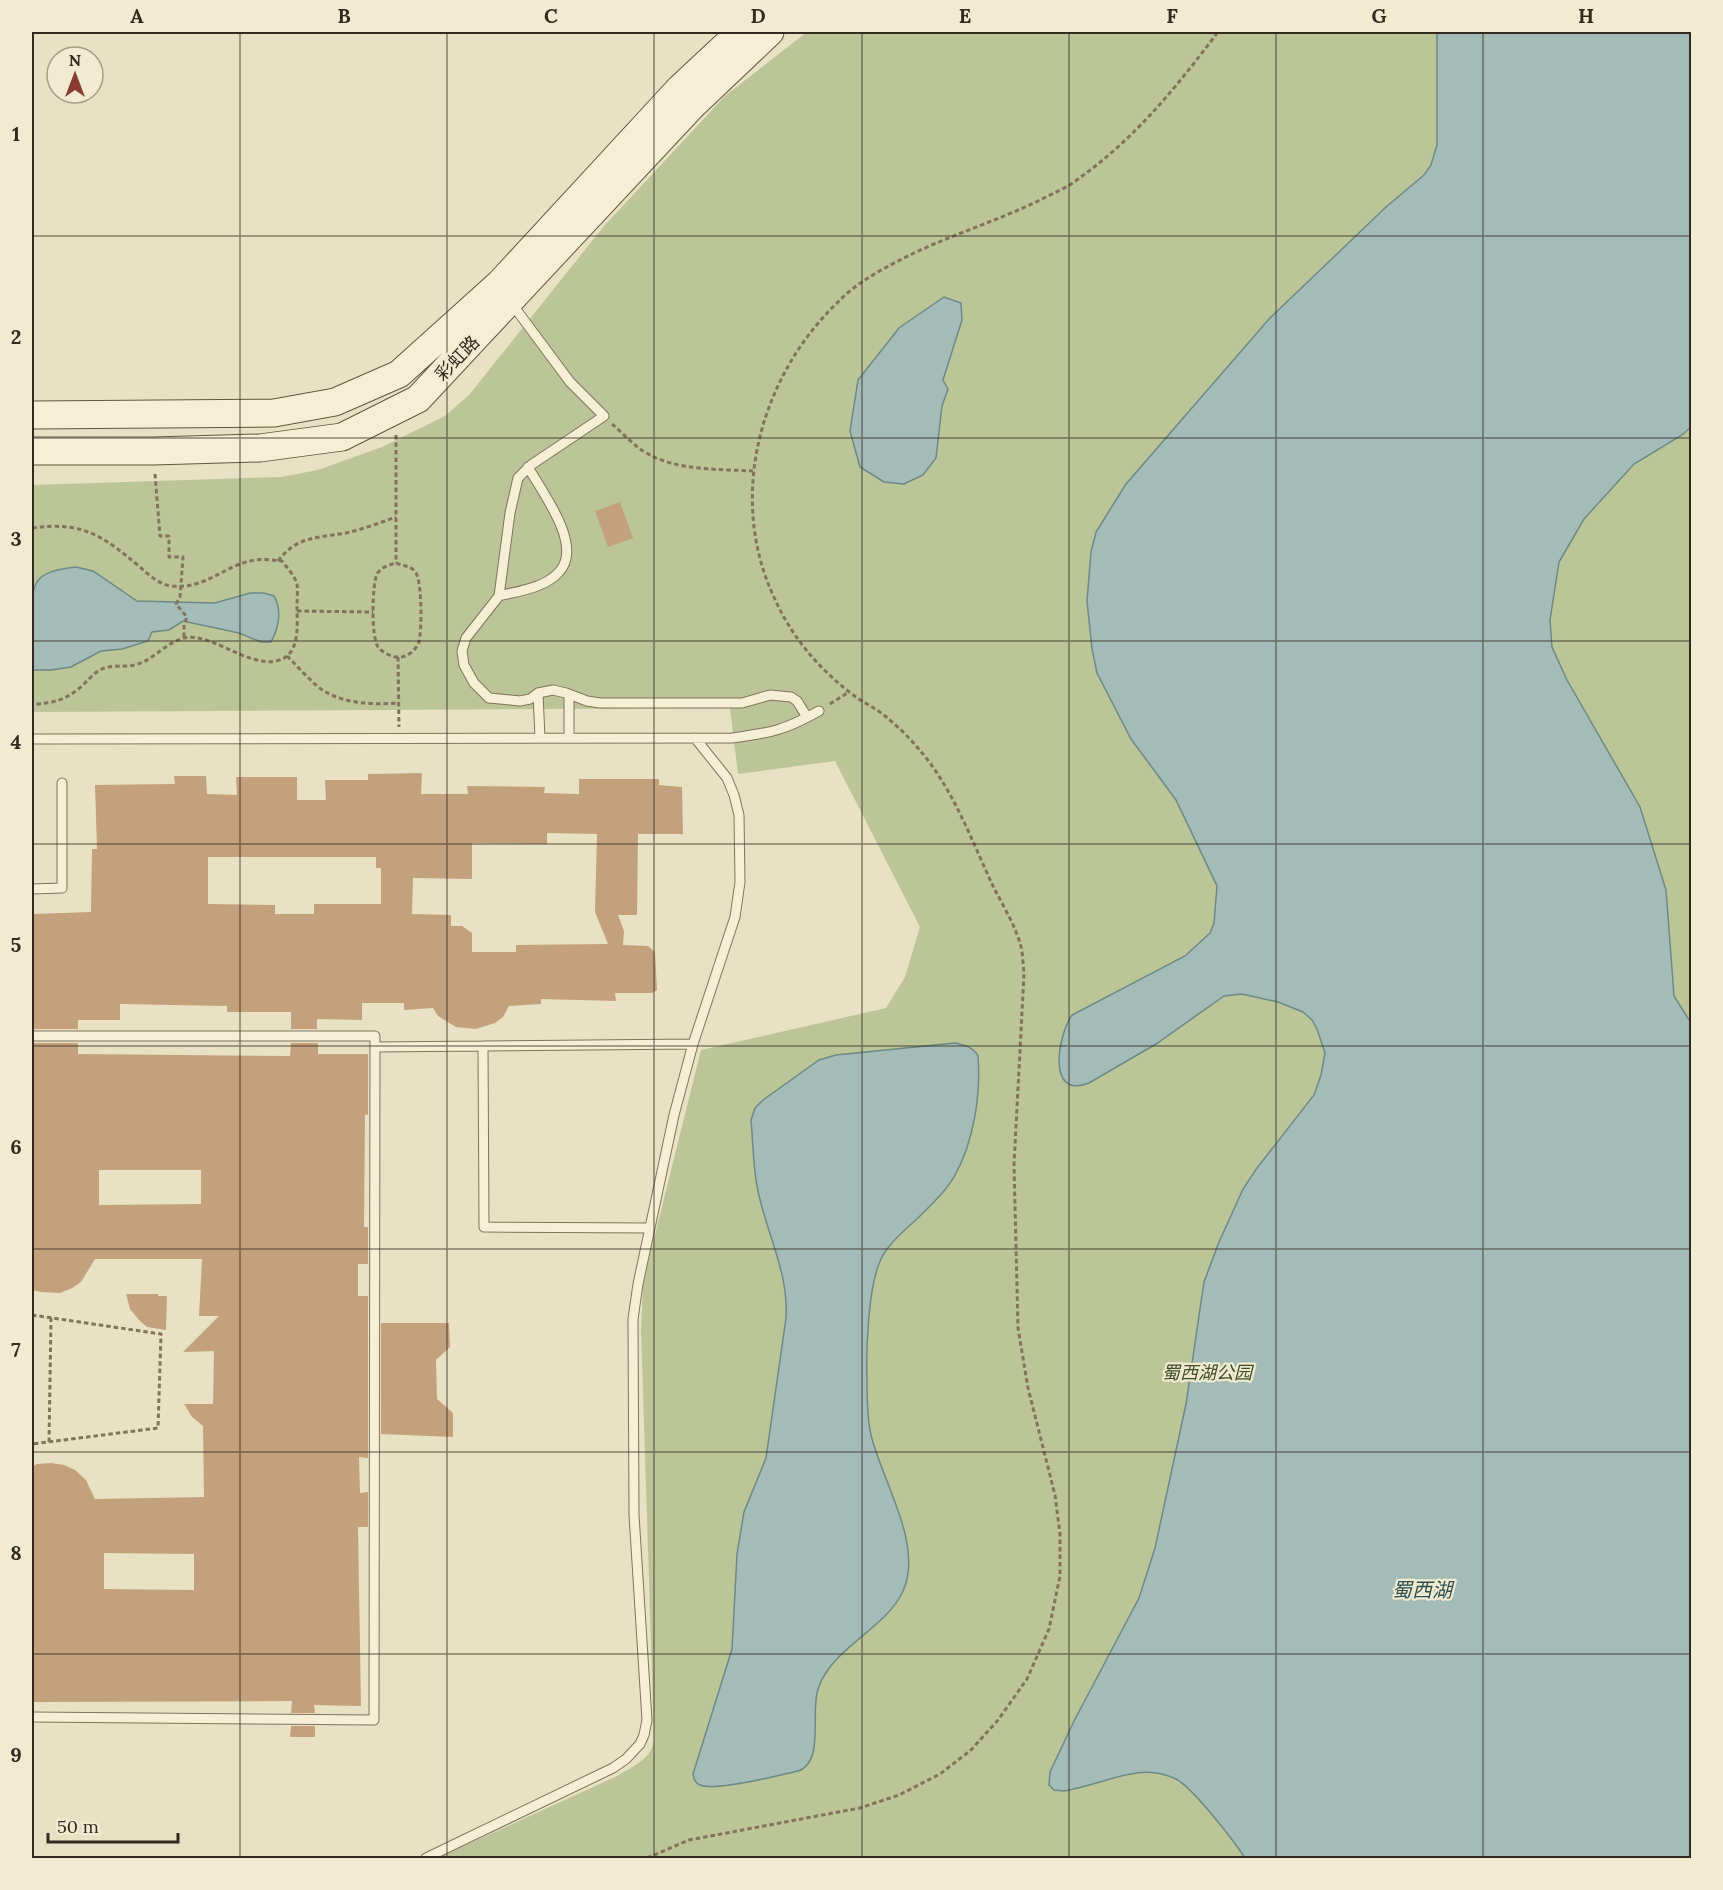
<svg xmlns="http://www.w3.org/2000/svg" width="1723" height="1890" font-family="Lora,'Noto Sans SC',serif">
	<style>
		.green { fill: #bbc598 }
		.water { fill: #a4bcb8; stroke: #6d8985; stroke-width: 1.5 }
		.building { fill: #c3a17c; fill-rule: evenodd }
		.lines { fill: none; stroke-linecap: round; stroke-linejoin: round }
		.lane-casing { stroke: #81735c; stroke-width: 11 }
		.secondary-casing { stroke: #63553f; stroke-width: 29 }
		.path { stroke: #81735c; stroke-width: 3; stroke-dasharray: 4.5 3; stroke-linecap: butt }
		.lane { stroke: #f5efd5; stroke-width: 9 }
		.secondary { stroke: #f5efd5; stroke-width: 27 }
		.grid { fill: none; stroke: #322a1e; stroke-width: 1.5; stroke-opacity: 0.55 }
		.labels { text-anchor: middle; dominant-baseline: central; stroke-width: 4.5; stroke-linejoin: round; paint-order: stroke }
		.street-label { font-size: 18px; fill: #322a1e; stroke: #f1ebd1 }
		.park-label { font-size: 18px; font-style: italic; fill: #3f4d27; stroke: #f1ebd1 }
		.water-label { font-size: 20px; font-style: italic; fill: #2f4f51; stroke: #f1ebd1 }
		.neatline { fill: none; stroke: #322a1e; stroke-width: 2 }
		.grid-label { font-size: 20px; text-anchor: middle; font-weight: bold; fill: #322a1e }
	</style>
	<rect width="100%" height="100%" fill="#e9e1c3"/>
	<path class="green" d="M807,32H1691V1858H438L617,1776C633,1766 653,1759 654,1738L641,1329L643,1283L701,1050L886,1008L905,977L920,927L835,761L738,774L730,708L32,712V485L281,477L318,470L382,447L445,416L469,395L604,226L725,96Z"/>
	<path class="water" d="M1437,32H1691V427L1682,435L1634,464L1584,519L1559,562L1550,620L1552,647L1567,680L1640,807L1666,890L1674,996L1691,1023V1858H1245C1234,1841 1193,1788 1176,1779C1164,1773 1149,1771 1136,1773C1111,1777 1088,1787 1064,1791L1054,1790L1049,1785L1050,1772L1074,1721L1139,1598L1155,1548L1186,1404L1204,1282L1219,1242L1243,1189L1257,1168L1314,1095L1321,1075L1325,1053L1317,1029L1312,1020L1303,1012L1278,1002L1242,994L1224,996L1156,1044L1089,1083C1046,1100 1058,1035 1072,1015L1185,956L1210,933L1214,923L1217,886L1176,800L1131,739L1097,673L1092,649L1087,601L1091,552L1096,532L1126,484L1269,319L1386,207L1424,175L1431,165L1437,145Z
		M944,297L961,303L962,320L943,380L948,389L942,406L936,458L923,475L904,484L884,482L860,467L850,431L858,380L899,328Z
		M76,567L93,571L137,601L215,603L250,593H264L274,596C282,609 279,628 271,642H261L239,633L183,621L169,630L152,632L148,641L122,649L101,651L71,667L51,670H33C29,658 32,641 32,628C32,586 28,572 76,567Z
		M955,1043C965,1045 973,1047 978,1056C981,1094 974,1141 955,1175C948,1188 937,1199 926,1210C912,1225 890,1240 881,1259C868,1286 866,1350 867,1380C867,1397 867,1418 871,1435C882,1481 924,1545 903,1591C886,1629 832,1647 818,1689C810,1712 825,1762 798,1771C780,1775 715,1792 700,1785C695,1783 694,1779 693,1774L732,1649L737,1554L744,1512L766,1458L786,1318C789,1271 765,1231 757,1186C753,1164 753,1142 751,1120L755,1108L763,1100L819,1060L836,1055Z"/>
	<path class="building" d="M620,502L633,538L608,547L595,511Z
		M422,773L421,794H468L467,786L545,787L544,793L579,794V779H659V785L682,787L683,834H638L637,915H618L624,931L623,945L648,946L655,952L657,990L652,993H615L616,1001L541,999V1004L509,1006L503,1017L495,1023L476,1029L456,1027L438,1016L433,1008L404,1010V1003H362V1020L317,1019V1029H291V1012H227V1006L120,1004V1020H78V1029H32V914L91,912L92,849H97L95,785L175,784L174,776H206L207,794L237,795L236,777H297V800H326L325,780H368V774ZM547,833L597,834L595,912L608,944L516,945V952H472V933L462,926H451V915L412,914L413,878L472,879V843L547,844ZM208,857H376V868H381V904H314V914H275V905L208,904Z
		M32,1043H78V1054L290,1056L291,1043H318V1054H368V1115L365,1114L364,1227H368V1264H358V1296H368V1458L359,1457L360,1493L368,1492V1527H358L361,1706L314,1705L315,1713H291L292,1701L32,1702V1467L37,1464L51,1463L64,1465L75,1470L86,1480L95,1499L204,1497L203,1426L192,1417L184,1404H213L214,1351L183,1352L219,1316H199L202,1259H95L81,1282L72,1288L60,1293L41,1292L32,1290ZM99,1170H201V1204L99,1205ZM104,1553L194,1554V1590L104,1589Z
		M126,1294H158V1296H167L166,1330L147,1327L139,1320L130,1309Z
		M381,1323H449L450,1347L436,1360L437,1399L453,1413V1437L381,1434Z
		M291,1726H315V1737H290Z"/>
	<g class="lines">
		<g class="lane-casing">
			<path id="lane" d="M512,304L570,382L604,416L531,465L518,478L510,513L499,596L466,638L462,651L464,665L474,683L489,698L520,701L530,699L538,693L553,690L566,693L587,701L600,703H742L770,695L791,697L797,701L807,717
				M499,596C519,591 545,588 559,572C584,546 542,492 528,467
				M538,693L540,738
				M569,694V738
				M32,739L732,738C771,733 785,730 819,711
				M32,889L62,888V783
				M32,1036H375L374,1720L32,1717
				M483,1046L484,1227L650,1228
				M375,1047L693,1044L735,917L740,882L739,815L734,795L727,778L695,738
				M426,1858L613,1768L626,1759L640,1744L644,1735L647,1720L634,1515L633,1319L638,1284L674,1115L693,1044"/>
		</g>
		<g class="secondary-casing">
			<path id="secondary" d="M32,415L274,413L335,402L399,374L500,283L680,88L740,32
				M32,451H153L260,448L342,437L418,399L691,107L770,32"/>
		</g>
		<path class="path" d="M612,424C621,432 630,441 640,449C671,471 716,469 753,471
			M396,435V563
			M155,474L160,536H169V557H183L180,597L176,604L187,617L184,625V637
			M32,528C83,521 103,536 140,567C149,575 160,585 172,586C205,589 221,568 250,561C261,558 272,560 282,561C287,568 295,576 297,584C298,591 297,600 297,607C297,626 301,656 276,661C245,667 208,629 181,639C165,644 154,659 138,664C127,668 113,664 102,669C95,672 90,678 85,683C69,699 53,704 32,704
			M278,561C297,536 317,538 346,533C363,529 380,523 396,517
			M396,563C404,566 412,566 416,573C422,583 422,630 419,642C416,650 407,658 398,657C391,657 382,652 378,647C371,637 372,585 377,574C381,567 389,565 396,563Z
			M297,611L373,612
			M287,656C297,666 307,677 317,686C339,704 372,705 399,703
			M398,657L399,727
			M830,704L849,692
			M32,1315L161,1334L158,1428L32,1444
			M49,1442L51,1318
			M647,1858L689,1840L860,1808L899,1795L940,1774L971,1750L998,1720L1027,1679L1049,1629L1060,1576V1534L1055,1495L1028,1388L1018,1328L1014,1165L1024,974C1023,964 1023,953 1020,943C1014,923 1002,904 993,886C971,839 952,786 917,747C908,736 896,725 885,716C874,707 860,701 848,691C808,659 782,623 765,575C732,479 766,371 838,302C858,281 886,267 912,254C956,233 1003,219 1046,197C1056,192 1066,188 1074,182C1135,139 1174,90 1218,32"/>
		<use href="#lane" class="lane"/>
		<use href="#secondary" class="secondary"/>
	</g>
	<path class="grid" d="M240,32V1858M447,32V1858M654,32V1858M862,32V1858M1069,32V1858M1276,32V1858M1483,32V1858M32,236H1692M32,438H1692M32,641H1692M32,844H1692M32,1046H1692M32,1249H1692M32,1452H1692M32,1654H1692"/>
	<g class="labels">
		<g class="street-label">
			<text transform="translate(457 358) rotate(-46)">彩虹路</text>
		</g>
		<g class="park-label">
			<text x="1207" y="1372">蜀西湖公园</text>
		</g>
		<g class="water-label">
			<text x="1422" y="1589">蜀西湖</text>
		</g>
	</g>
	<rect width="1723" height="1890" fill="none" stroke="#f1ebd1" stroke-width="66"/>
	<g transform="translate(75 75)"><circle r="28" fill="#f1ebd1" stroke="#a59e89" stroke-width="1.5"/>
	<path d="M0-4.5L10 22L0 15L-10 22Z" fill="#8a3b32"/>
	<text y="-9" font-size="16" font-weight="bold" text-anchor="middle" fill="#322a1e">N</text>
	</g>
	<path d="M48 1833v9h130v-9" fill="none" stroke="#322a1e" stroke-width="3"/>
	<text x="57" y="1833" font-size="18" fill="#322a1e" stroke="#f1ebd1" stroke-width="4.5" paint-order="stroke">50 m</text>
	<rect x="33" y="33" width="1657" height="1824" class="neatline"/>
	<g class="grid-label">
		<text x="137" y="23">A</text>
		<text x="344" y="23">B</text>
		<text x="551" y="23">C</text>
		<text x="758" y="23">D</text>
		<text x="965" y="23">E</text>
		<text x="1172" y="23">F</text>
		<text x="1379" y="23">G</text>
		<text x="1586" y="23">H</text>
		<text x="16" y="141">1</text>
		<text x="16" y="344">2</text>
		<text x="16" y="546">3</text>
		<text x="16" y="749">4</text>
		<text x="16" y="952">5</text>
		<text x="16" y="1154">6</text>
		<text x="16" y="1357">7</text>
		<text x="16" y="1560">8</text>
		<text x="16" y="1762">9</text>
	</g>
</svg>
